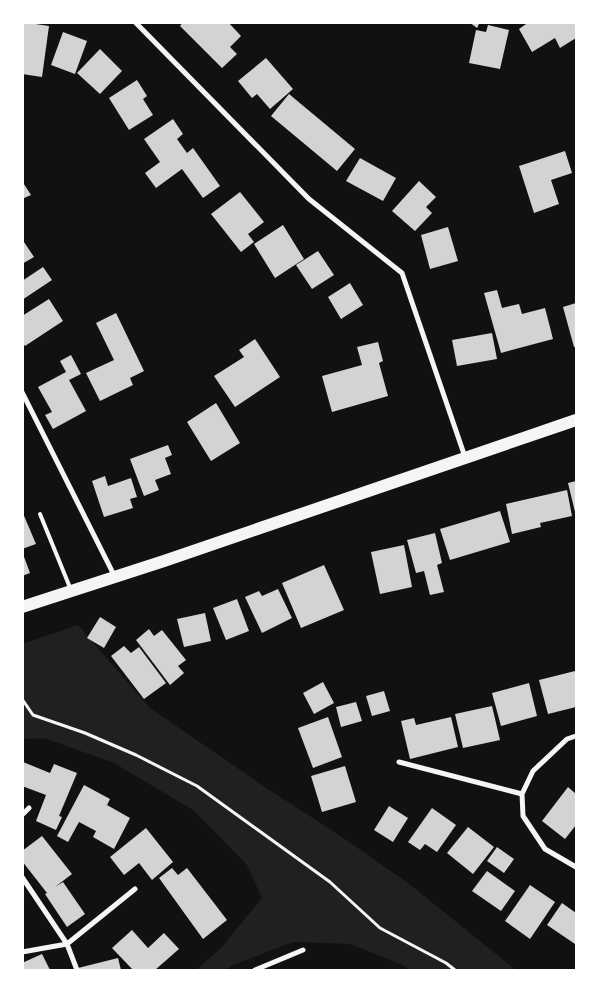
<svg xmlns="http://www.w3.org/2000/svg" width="599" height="993" font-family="Montserrat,sans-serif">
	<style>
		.green { fill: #202020 }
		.building { fill: #d3d3d3 }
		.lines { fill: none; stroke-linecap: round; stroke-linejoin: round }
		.path { stroke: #f5f5f5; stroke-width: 3 }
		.service { stroke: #f5f5f5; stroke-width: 4 }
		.minor { stroke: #f5f5f5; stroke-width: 5 }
		.primary { stroke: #f5f5f5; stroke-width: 12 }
	</style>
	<rect width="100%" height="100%" fill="#111"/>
	<path class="green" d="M78,625L150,708L268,789L342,837L408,883L516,970H411L398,963L350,944L293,942L233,965L226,970H196L221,948L262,898L247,865L193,810L114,763L44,738L23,739L22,644Z"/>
	<path class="building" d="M22,22L49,26L42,77L22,74Z
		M183,22H228L241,36L230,47L237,54L222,68L180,26Z
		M469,22H480L477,28Z
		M529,22H576V38L560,48L555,38L532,52L519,29Z
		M488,25L509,30L500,69L469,63L476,30L486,32Z
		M63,32L87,41L75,74L51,65Z
		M100,49L122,71L100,94L77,73Z
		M266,58L293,89L270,109L257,94L252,98L238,81Z
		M137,80L147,96L143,99L153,115L129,130L109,98Z
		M289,94L355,149L337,171L271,116Z
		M173,119L183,134L177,139L187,153L193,148L220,186L203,198L182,169L156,188L145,173L160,162L144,139Z
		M565,151L572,173L551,180L559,204L534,213L519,166Z
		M360,158L396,178L383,201L346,181Z
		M22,181L31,195L22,199Z
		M419,181L436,197L426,207L432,213L415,231L392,211Z
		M240,192L264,222L248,234L254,242L241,252L211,214Z
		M283,225L304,259L275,278L254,244Z
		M448,227L458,261L430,269L421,235Z
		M22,239L34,257L22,264Z
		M318,251L334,275L312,289L296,265Z
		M43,267L52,280L22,300V281Z
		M350,283L363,305L341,319L328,297Z
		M497,290L502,308L519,304L522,314L545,308L553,339L501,353L484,293Z
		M49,299L63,321L25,346L22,342V316Z
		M576,303V347H574L563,307Z
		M116,313L144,371L130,378L133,385L100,401L86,373L114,360L96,323Z
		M492,333L497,359L457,366L452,340Z
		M255,339L280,377L235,407L214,376L244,357L239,350Z
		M378,342L383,361L379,363L388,396L332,412L322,376L362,365L357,347Z
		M71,355L81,374L69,380L86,411L53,429L45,415L52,412L38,387L66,372L60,361Z
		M216,403L240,443L211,461L187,422Z
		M168,445L172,455L165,458L171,474L155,480L159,490L144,496L130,459Z
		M105,476L108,486L131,478L137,497L130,499L133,508L104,517L92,481Z
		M576,481V516L568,483Z
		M567,490L572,516L540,523L541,527L512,534L506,504Z
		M22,511L36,544L22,549Z
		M500,511L510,542L450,560L440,529Z
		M435,533L442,563L437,565L444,592L430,595L424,571L416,573L407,540Z
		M404,545L412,587L380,594L371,552Z
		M23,554L30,573L22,576V555Z
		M324,565L344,610L301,628L282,583Z
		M278,589L292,618L262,633L245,597L259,591L262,596Z
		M237,599L249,631L226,640L213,608Z
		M205,613L211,641L184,647L177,619Z
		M100,617L116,627L104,648L87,638Z
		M149,629L154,636L162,630L186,660L178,666L184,673L170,685L136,640Z
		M124,646L131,653L139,647L166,683L144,699L111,656Z
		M575,671L576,678V707L548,714L539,680Z
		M323,682L334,703L314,714L303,693Z
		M529,683L537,716L501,726L492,693Z
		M384,691L390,711L372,716L366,696Z
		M356,702L362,721L341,727L336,707Z
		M492,706L500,740L463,748L455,714Z
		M328,717L342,757L313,768L298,728Z
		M451,717L458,747L410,759L401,721L414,718L416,725Z
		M23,762L50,773L54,764L77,773L59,816L62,817L56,830L36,821L46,795L22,786Z
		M345,766L356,802L322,812L311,776Z
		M84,785L110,799L107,805L130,818L114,849L93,837L96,831L79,822L68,842L57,836Z
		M568,787L576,794V825L565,839L542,821Z
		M389,806L408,818L393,842L374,830Z
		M432,808L456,825L437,852L425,844L420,850L408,842Z
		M468,827L494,847L473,874L447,853Z
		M146,828L173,862L152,880L139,863L124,875L110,857Z
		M42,836L72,874L55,887L63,882L85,914L67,927L45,894L47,893L22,861V851Z
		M497,847L514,859L504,873L487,861Z
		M172,868L178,875L187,868L227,920L203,939L159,878Z
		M487,871L515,891L501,911L472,891Z
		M530,885L555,902L530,939L505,921Z
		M562,903L576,913L575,944L547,925Z
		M132,930L148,948L164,933L179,949L155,970H133L112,948Z
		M42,954L50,970H22V963Z
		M118,958L121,970H79L78,968Z"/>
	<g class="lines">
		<path class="path" d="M22,699L33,715L85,733L136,755L197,786L330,882L380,928L446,963L455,970"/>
		<path class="service" d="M40,514L71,590"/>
		<path class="minor" d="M135,22L309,199L402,273L465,457
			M22,392L115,577
			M576,736L567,739L533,771L522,794L523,816L545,849L576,867
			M399,762L522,794
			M22,815L29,808
			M22,877L67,944L77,970
			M22,952L67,944L135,889
			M255,970L303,950"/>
		<path class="primary" d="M22,607L164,561L576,420"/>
	</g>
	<rect width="599" height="993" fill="none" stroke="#ffffff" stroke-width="48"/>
</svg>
